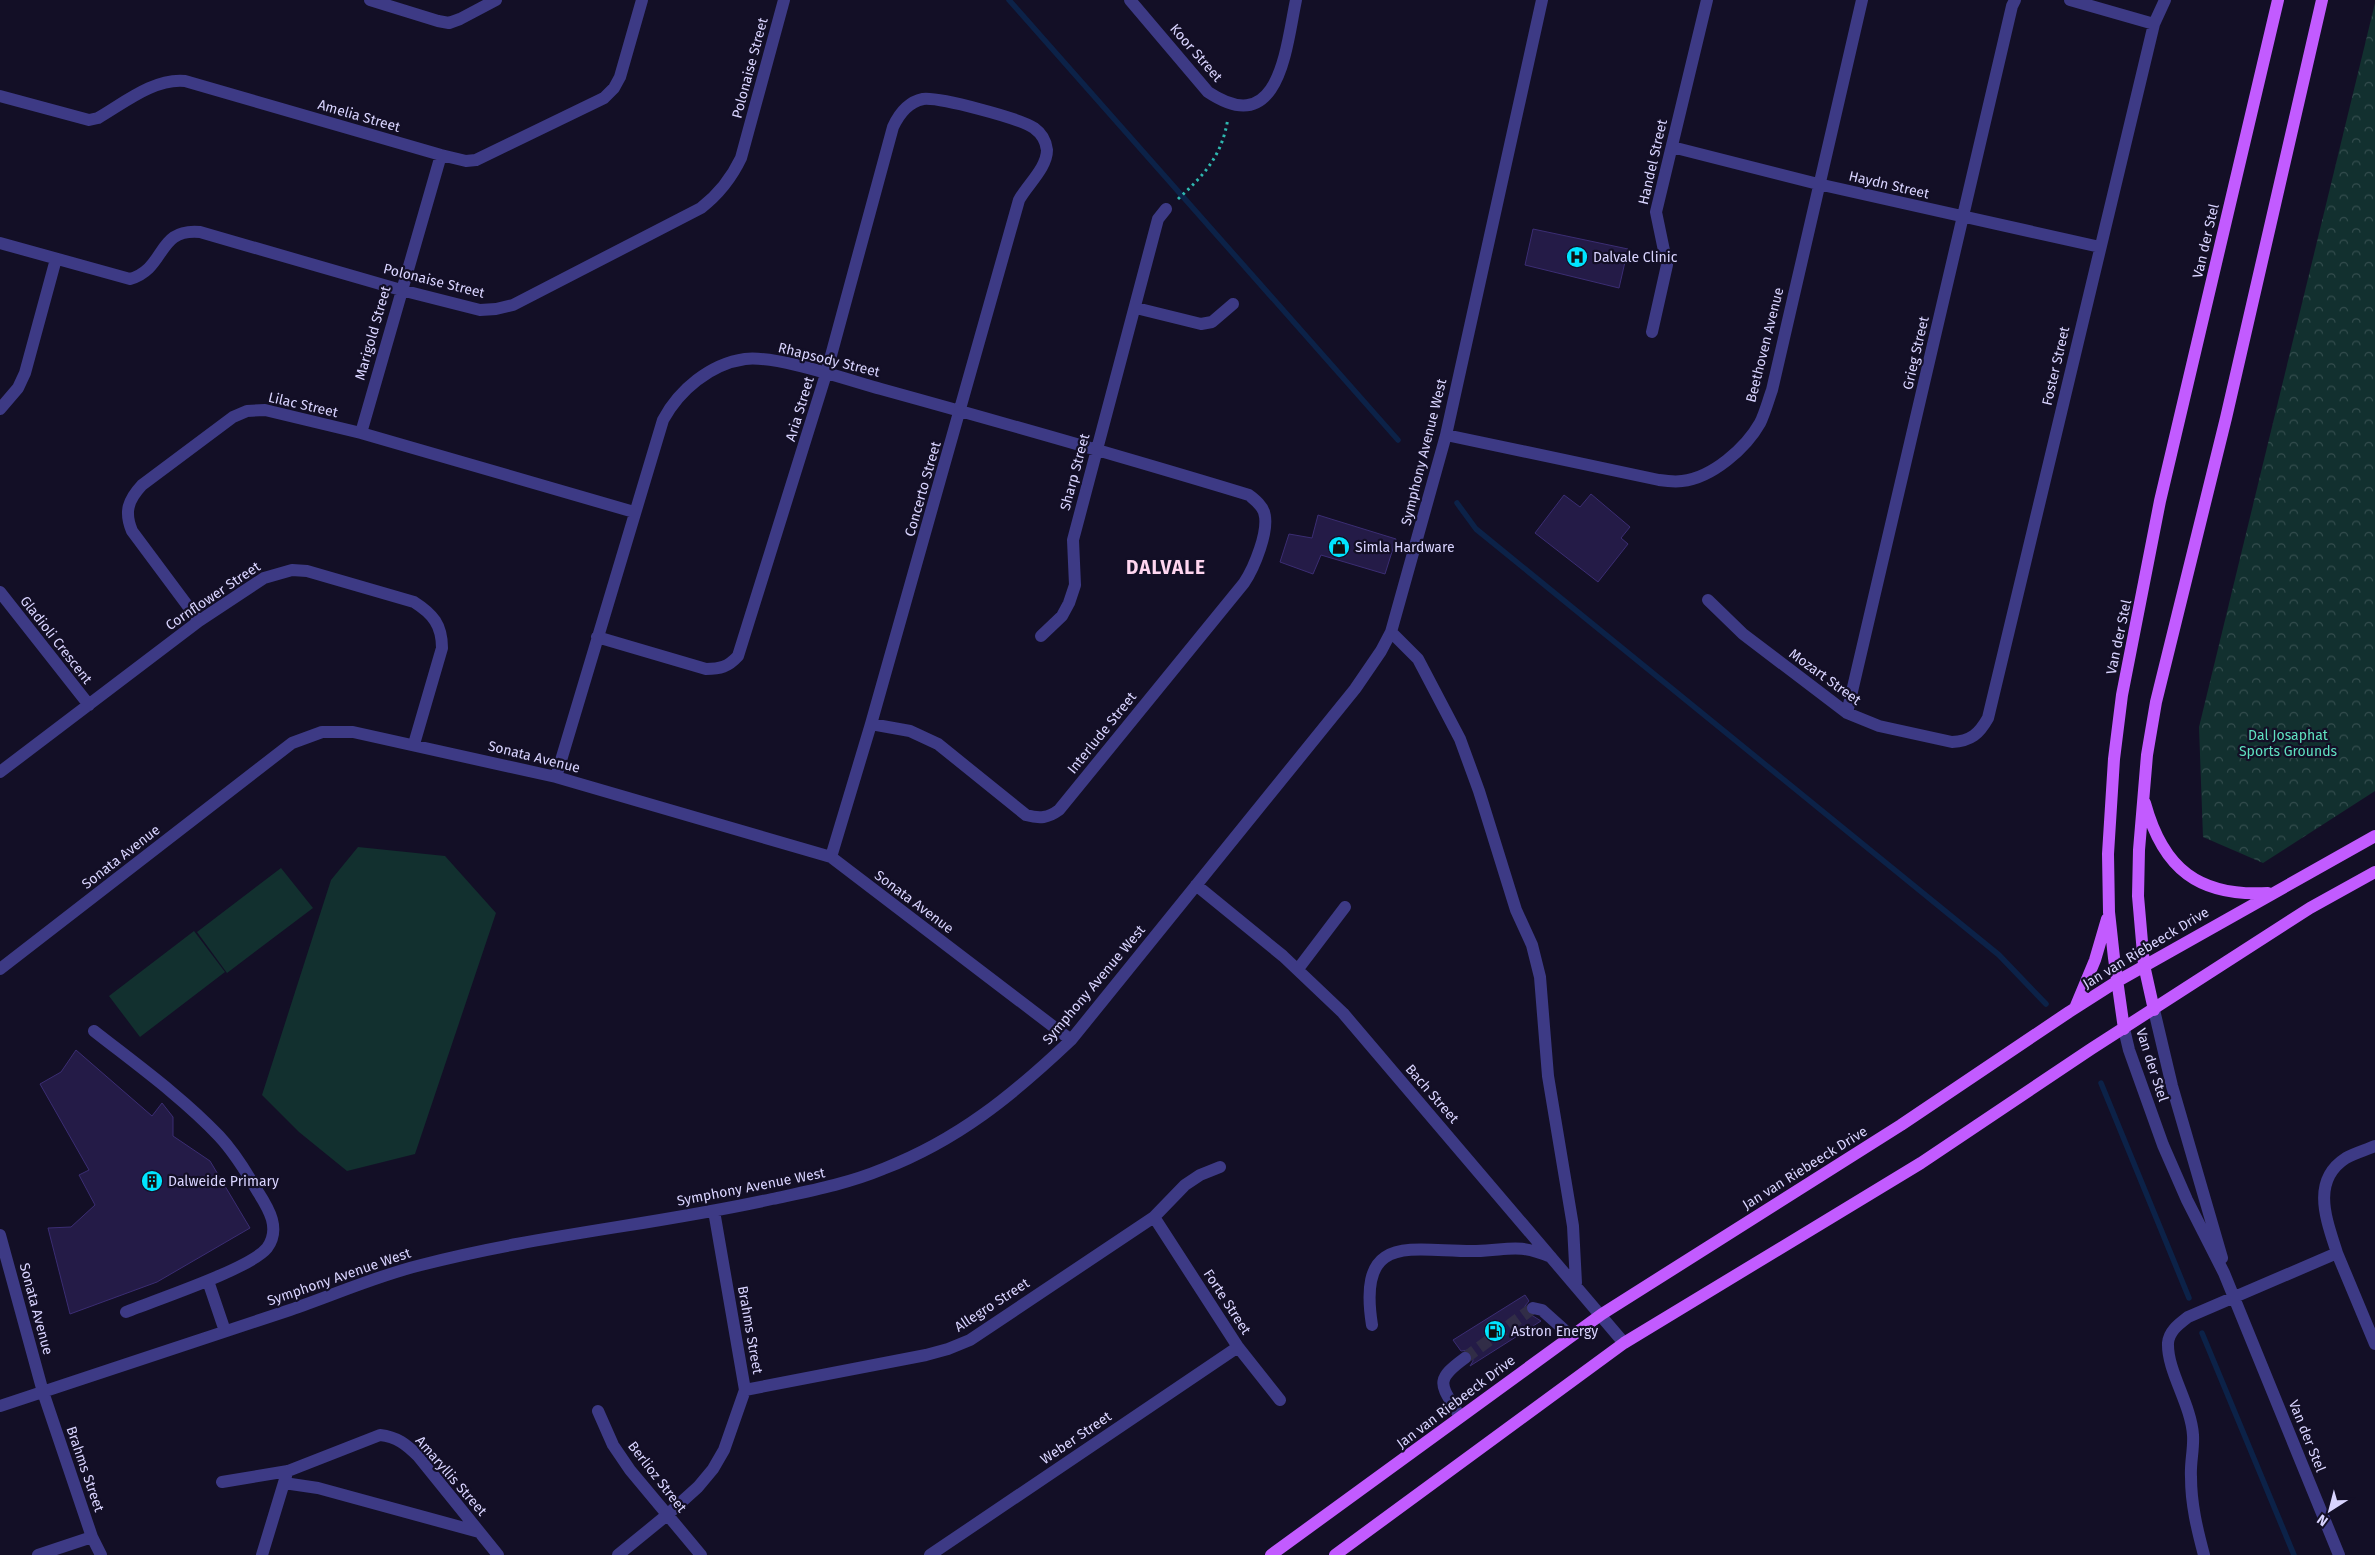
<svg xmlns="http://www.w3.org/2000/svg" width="2375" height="1555" font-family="'Fira Sans',sans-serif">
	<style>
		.park { fill: url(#park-crowns) }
		.pitch { fill: #12302f }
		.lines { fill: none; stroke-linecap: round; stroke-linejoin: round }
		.stream { stroke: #0c2248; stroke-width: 5.5 }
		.building { fill: #241b47; stroke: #3b2d73 }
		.minor-tunnel { stroke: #312d47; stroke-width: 12; stroke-dasharray: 12 6; stroke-linecap: butt }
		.path { stroke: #2fb8b0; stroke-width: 3; stroke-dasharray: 2.5 4; stroke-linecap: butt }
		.minor { stroke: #3d3a85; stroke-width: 12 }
		.major { stroke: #c25bff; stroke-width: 12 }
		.labels { text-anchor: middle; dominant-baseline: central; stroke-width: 4.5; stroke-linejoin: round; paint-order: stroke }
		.street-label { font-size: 14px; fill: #d9d4ff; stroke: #130f26 }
		.poi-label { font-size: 14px; fill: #d9d4ff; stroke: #130f26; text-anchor: start }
		.park-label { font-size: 14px; fill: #5fe0c0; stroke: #130f26 }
		.district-label { font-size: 19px; font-weight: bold; letter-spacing: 1px; fill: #ffd6f0; stroke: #130f26 }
	</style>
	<defs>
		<pattern id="park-crowns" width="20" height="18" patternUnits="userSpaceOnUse" patternTransform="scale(1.25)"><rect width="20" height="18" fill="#12302f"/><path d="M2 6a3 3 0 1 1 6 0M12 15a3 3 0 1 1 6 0" fill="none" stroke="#344d4e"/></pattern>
	</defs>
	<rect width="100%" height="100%" fill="#130f26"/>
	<path class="park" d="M2375,3V791L2263,863L2203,837L2199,727Z"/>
	<path class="pitch" d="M358,847L445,856L496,913L415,1154L347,1171L299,1132L262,1095L331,880Z
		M281,868L313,908L227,973L197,932Z
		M194,931L225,972L140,1037L109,996Z"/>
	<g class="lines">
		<path class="stream" d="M1009,0L1398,440
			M1457,503L1476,529L1999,955L2046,1004
			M2101,1083L2189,1298
			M2202,1333L2294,1555"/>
	</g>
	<path class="building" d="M1533,229L1628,249L1619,288L1525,265Z
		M1591,494L1630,527L1621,538L1628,544L1598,582L1535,533L1564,495L1580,507Z
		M1318,515L1396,539L1385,574L1321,555L1313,574L1280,562L1289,534L1312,538Z
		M76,1050L152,1116L162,1103L173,1117V1136L210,1161L250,1228L157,1282L70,1314L48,1228L71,1227L95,1205L79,1175L89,1170L40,1084L61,1072Z
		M1525,1295L1529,1301L1525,1306V1311L1541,1321L1470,1366L1473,1361L1472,1353L1468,1350L1461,1351L1453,1340Z"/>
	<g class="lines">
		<path class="minor-tunnel" d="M1465,1358L1533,1308"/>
		<path class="path" d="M1178,199C1205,174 1222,156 1228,118"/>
		<path class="minor" d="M370,0L438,21L449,23L460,19L496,0
			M1130,0L1208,92C1280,140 1286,47 1296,0
			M2070,0L2154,24
			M0,96L89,120L98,118C124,103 154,78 185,81L441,155L466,161L476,160L604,98L614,88L620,77L642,0
			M1672,147L1818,184L2100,247
			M0,243L130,279C167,268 156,228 200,232L401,290L480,310L496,309L513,305L701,208C719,194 731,179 741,158L784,0
			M1136,308L1201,324L1212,322L1233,304
			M1652,332L1667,265L1656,212L1707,0
			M0,409L18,388L25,373L56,259
			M361,433L441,155
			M1446,435L1659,480C1666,481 1675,482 1682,481C1712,478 1746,448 1760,423C1765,413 1768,401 1772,390L1862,0
			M0,592L89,705
			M1708,600L1743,634L1847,713L1879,726L1952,742C1971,741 1979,734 1988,718L2154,24L2165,0
			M199,621L132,531C124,512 128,500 142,485L233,417L247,411L265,410L361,433L634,512
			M1391,632L1418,659L1460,739L1479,791L1516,910L1532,945L1540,977L1548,1076L1573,1226L1576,1283
			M1041,636L1062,616L1069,603L1075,585L1073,540L1158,219L1166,209
			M597,637L706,669C720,669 728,667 738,656L826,374L893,127C899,114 908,102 923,99C939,97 1019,118 1034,128C1041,133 1046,141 1047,150C1047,168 1027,185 1019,200L871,724L831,857
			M1847,713L2012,6L2015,0
			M0,772L199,621L264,578L292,570L307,571L414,602C433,614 442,625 442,648L414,744
			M556,777L663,420C679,390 710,364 745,359C777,355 848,380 881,389C1004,423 1127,458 1249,495C1255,500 1261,504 1264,512C1270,530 1254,568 1244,583L1059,810C1048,818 1040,819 1026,815L938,744L910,731L871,724
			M1196,885L1283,956L1343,1013L1624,1343
			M0,969L292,743L322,732H353L556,777L831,857L1071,1040
			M1298,969L1345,907
			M2154,1010L2172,1086L2222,1258
			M2124,1029L2129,1050L2163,1145L2187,1200L2224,1273L2339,1555
			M94,1031C136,1064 182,1097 219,1136C235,1153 247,1173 258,1192C269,1209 281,1229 267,1248C250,1269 155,1300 126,1312
			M1154,1217L1238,1347L1280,1400
			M0,1235L43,1392L92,1537L101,1555
			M2337,1253L2375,1344
			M208,1281L225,1331
			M1533,1308L1542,1310L1571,1336
			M1372,1325C1357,1230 1412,1252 1476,1251C1510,1250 1517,1243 1551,1257
			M745,1390L926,1355L948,1349L970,1340L1154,1217L1185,1185L1200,1175L1220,1167
			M0,1406C97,1374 193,1342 290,1310C334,1295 376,1276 421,1265C536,1235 655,1225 772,1199C809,1191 847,1184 883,1169C958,1140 1013,1095 1071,1040L1355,689L1381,651L1391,632L1446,435L1542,0
			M598,1411L613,1445L630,1470L701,1555
			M1460,1417C1442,1385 1432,1382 1465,1358
			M222,1482L288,1471L380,1435C397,1437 406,1444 418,1456L498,1555
			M284,1483L318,1488L479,1532
			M38,1555L92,1537
			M262,1555L286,1476
			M618,1555L667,1515L698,1487L713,1469L724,1450L745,1390L714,1211
			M930,1555L1238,1347
			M2204,1555C2197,1529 2191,1504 2191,1477C2190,1463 2194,1449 2193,1435C2191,1404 2167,1371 2168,1343C2169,1331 2179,1324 2188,1317L2337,1253C2327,1221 2310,1181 2346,1158C2355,1153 2366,1150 2375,1146"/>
		<path class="major" d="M2145,803C2163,869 2199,897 2268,893
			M2075,1008L2095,960L2107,919
			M2154,1010L2144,965L2138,896L2139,850L2147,755L2156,702L2226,418L2322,0
			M2124,1029L2114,958L2109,912L2108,854L2114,759L2122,695L2160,501L2278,0
			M1271,1555L1602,1314L1901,1125L2069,1012L2116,982L2375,836
			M1335,1555L1624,1343L1921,1163L2091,1049L2310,908L2375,872"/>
	</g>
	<defs>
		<g id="hospital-disc" transform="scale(1.125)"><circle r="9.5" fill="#00e5ff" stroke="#130f26"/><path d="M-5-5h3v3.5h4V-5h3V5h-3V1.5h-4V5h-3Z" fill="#111"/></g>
		<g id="shop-disc" transform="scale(1.125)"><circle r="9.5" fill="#00e5ff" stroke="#130f26"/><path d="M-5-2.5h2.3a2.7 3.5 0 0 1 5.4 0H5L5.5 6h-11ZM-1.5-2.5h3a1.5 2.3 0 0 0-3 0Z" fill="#111"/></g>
		<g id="building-disc" transform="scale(1.125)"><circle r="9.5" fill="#00e5ff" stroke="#130f26"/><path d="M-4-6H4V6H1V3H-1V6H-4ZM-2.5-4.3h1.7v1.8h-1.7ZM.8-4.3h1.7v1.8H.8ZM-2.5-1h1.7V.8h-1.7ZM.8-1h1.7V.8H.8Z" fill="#111"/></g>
		<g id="fuel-disc" transform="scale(1.125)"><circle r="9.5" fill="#00e5ff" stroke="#130f26"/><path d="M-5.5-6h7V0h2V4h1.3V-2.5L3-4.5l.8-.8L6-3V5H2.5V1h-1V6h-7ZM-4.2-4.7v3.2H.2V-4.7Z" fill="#111"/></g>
	</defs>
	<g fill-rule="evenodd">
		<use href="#hospital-disc" x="1577" y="257"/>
		<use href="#shop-disc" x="1339" y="547"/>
		<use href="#building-disc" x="152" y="1181"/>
		<use href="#fuel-disc" x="1495" y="1331"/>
	</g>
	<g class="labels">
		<g class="street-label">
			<text transform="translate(1196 53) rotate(49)">Koor Street</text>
			<text transform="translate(750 68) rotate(-75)">Polonaise Street</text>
			<text transform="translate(359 116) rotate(16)">Amelia Street</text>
			<text transform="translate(1653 162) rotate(-77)">Handel Street</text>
			<text transform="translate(1889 185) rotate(13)">Haydn Street</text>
			<text transform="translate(2206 241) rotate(-77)">Van der Stel</text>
			<text transform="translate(434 281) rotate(14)">Polonaise Street</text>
			<text transform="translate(373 333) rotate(-74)">Marigold Street</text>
			<text transform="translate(1765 345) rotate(-76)">Beethoven Avenue</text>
			<text transform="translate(1916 353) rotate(-77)">Grieg Street</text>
			<text transform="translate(829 360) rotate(14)">Rhapsody Street</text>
			<text transform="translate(2056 366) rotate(-77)">Foster Street</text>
			<text transform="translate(303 405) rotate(13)">Lilac Street</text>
			<text transform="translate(800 409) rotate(-73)">Aria Street</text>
			<text transform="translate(1424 452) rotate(-76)">Symphony Avenue West</text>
			<text transform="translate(1075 472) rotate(-75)">Sharp Street</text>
			<text transform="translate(923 489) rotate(-74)">Concerto Street</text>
			<text transform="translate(213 596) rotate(-34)">Cornflower Street</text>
			<text transform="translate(2119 637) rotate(-78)">Van der Stel</text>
			<text transform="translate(56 640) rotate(52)">Gladioli Crescent</text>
			<text transform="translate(1825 677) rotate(36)">Mozart Street</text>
			<text transform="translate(1102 733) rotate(-51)">Interlude Street</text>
			<text transform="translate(534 757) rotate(14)">Sonata Avenue</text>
			<text transform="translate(121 857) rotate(-38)">Sonata Avenue</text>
			<text transform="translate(914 902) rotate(37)">Sonata Avenue</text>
			<text transform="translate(2146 948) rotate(-31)">Jan van Riebeeck Drive</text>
			<text transform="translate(1094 985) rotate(-50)">Symphony Avenue West</text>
			<text transform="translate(2152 1065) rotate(72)">Van der Stel</text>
			<text transform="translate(1432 1094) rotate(49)">Bach Street</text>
			<text transform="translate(1805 1168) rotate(-32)">Jan van Riebeeck Drive</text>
			<text transform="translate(751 1187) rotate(-11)">Symphony Avenue West</text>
			<text transform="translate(339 1277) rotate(-19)">Symphony Avenue West</text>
			<text transform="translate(1227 1302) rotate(57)">Forte Street</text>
			<text transform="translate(992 1305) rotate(-33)">Allegro Street</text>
			<text transform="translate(36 1309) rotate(75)">Sonata Avenue</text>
			<text transform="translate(750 1330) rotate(80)">Brahms Street</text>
			<text transform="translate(1456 1402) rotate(-37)">Jan van Riebeeck Drive</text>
			<text transform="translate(2307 1436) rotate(68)">Van der Stel</text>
			<text transform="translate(1076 1438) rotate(-34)">Weber Street</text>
			<text transform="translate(85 1469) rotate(71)">Brahms Street</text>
			<text transform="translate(451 1476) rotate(49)">Amaryllis Street</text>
			<text transform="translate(657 1477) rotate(52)">Berlioz Street</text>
		</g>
		<g class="poi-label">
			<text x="1593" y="257">Dalvale Clinic</text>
			<text x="1355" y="547">Simla Hardware</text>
			<text x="168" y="1181">Dalweide Primary</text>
			<text x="1511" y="1331">Astron Energy</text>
		</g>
		<g class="park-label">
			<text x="2288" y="735">Dal Josaphat<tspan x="2288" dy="16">Sports Grounds</tspan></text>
		</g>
		<g class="district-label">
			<text x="1166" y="567">DALVALE</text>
		</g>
	</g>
	<g transform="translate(2330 1510) rotate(216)" stroke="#130f26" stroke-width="4" paint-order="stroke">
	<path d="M0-4L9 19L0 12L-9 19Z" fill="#d9d4ff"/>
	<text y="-8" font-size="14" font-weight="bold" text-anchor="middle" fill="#d9d4ff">N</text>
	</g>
</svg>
